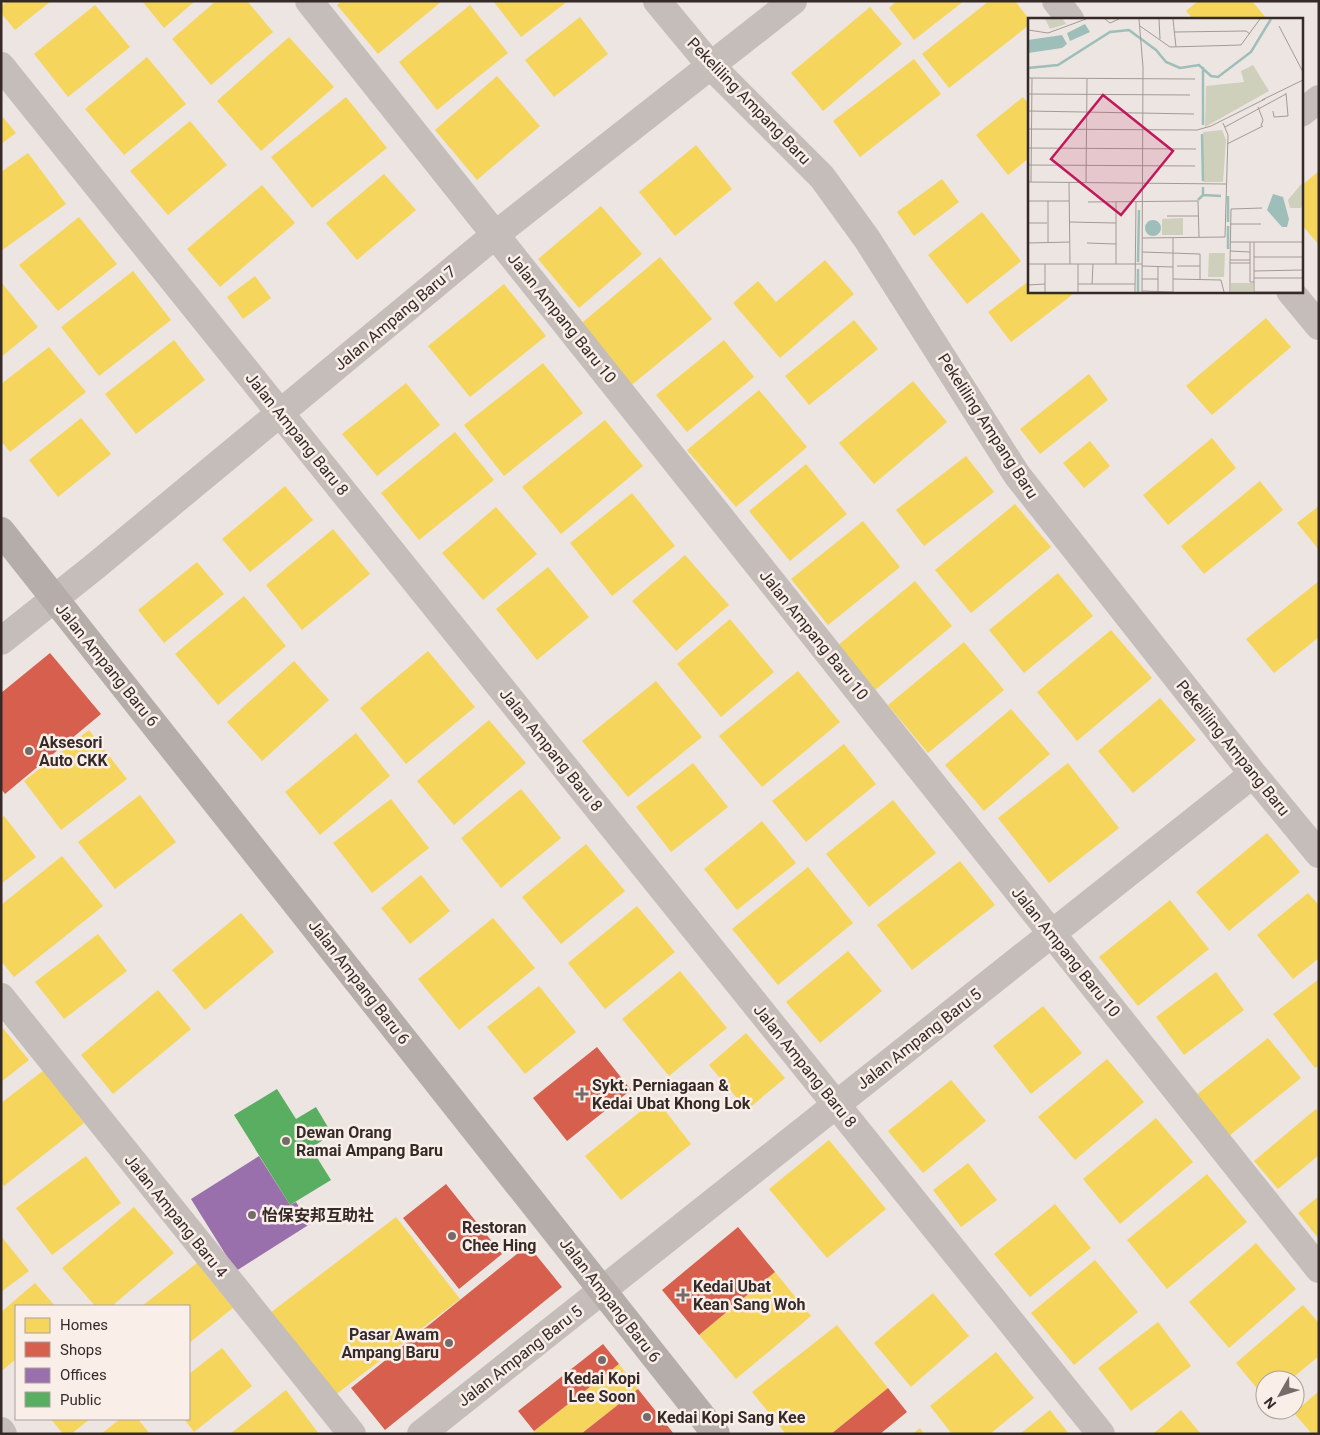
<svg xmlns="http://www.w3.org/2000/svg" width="1320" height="1435" font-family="Roboto,'Noto Sans SC',sans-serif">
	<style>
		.homes { fill: #f6d55c }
		.shops { fill: #d6604d }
		.offices { fill: #9970ab }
		.public { fill: #5aae61 }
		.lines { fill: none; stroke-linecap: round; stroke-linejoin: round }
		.minor { stroke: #c5bdb9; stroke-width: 28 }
		.secondary { stroke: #b5adaa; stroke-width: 28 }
		.poi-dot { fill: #756b69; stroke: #f9efe8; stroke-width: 2 }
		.labels { text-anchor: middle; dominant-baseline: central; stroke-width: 5; stroke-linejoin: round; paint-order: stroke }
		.street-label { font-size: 16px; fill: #352a28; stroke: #f9efe8 }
		.poi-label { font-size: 16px; font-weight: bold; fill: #352a28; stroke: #f9efe8; text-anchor: start }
		.inset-river { fill: none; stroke: #9ebeb9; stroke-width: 2.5 }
		.inset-road { fill: none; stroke: #a39a97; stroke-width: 1 }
		.view { fill: #c2185b; fill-opacity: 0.15; stroke: #c2185b; stroke-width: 2.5 }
		.inset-edge { fill: none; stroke: #352a28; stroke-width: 2.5 }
	</style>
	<rect width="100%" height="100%" fill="#ece5e1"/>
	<path class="homes" d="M8,1H51L15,30L1,13V6Z
		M142,1H195L164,28Z
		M216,1H247L273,32L211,85L172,39Z
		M342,1H442L378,54L337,5Z
		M493,1H568L521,37Z
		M897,1H964L914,40L889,8Z
		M989,1H1015L1029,19V25L949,88L922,54Z
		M1198,1H1252L1267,19H1193L1186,11Z
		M95,5L130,47L68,97L34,54Z
		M470,5L508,53L437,110L399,62Z
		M870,7L902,44L823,111L791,73Z
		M580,17L608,54L554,97L525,60Z
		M289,37L334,87L261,151L217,101Z
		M147,57L186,104L124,155L85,109Z
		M914,59L941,94L860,157L833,121Z
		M497,76L540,126L477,180L435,130Z
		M346,97L387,148L312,208L271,157Z
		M1023,97L1029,104V158L1008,175L976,135Z
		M1,115L16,133L1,144Z
		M190,121L227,165L168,215L130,171Z
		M696,145L732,189L675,236L639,192Z
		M28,153L66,204L1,251V172Z
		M1319,171V245L1301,224V186Z
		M384,174L416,210L357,260L326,223Z
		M942,179L959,202L914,236L897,212Z
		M262,185L295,223L220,287L187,249Z
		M601,206L642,254L579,308L538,259Z
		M982,212L1021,261L967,304L928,255Z
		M79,217L117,264L58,311L19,265Z
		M660,257L712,319L628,388L577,327Z
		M825,260L854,294L780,358L733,303L758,281L776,302Z
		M133,271L171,320L99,376L61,327Z
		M255,276L271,298L243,319L227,297Z
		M1029,281V291H1077L1011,342L988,312Z
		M1,282L38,327L1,357Z
		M504,284L546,336L470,397L428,346Z
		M1266,318L1291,347L1212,415L1186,386Z
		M854,320L878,349L809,405L785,376Z
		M174,340L205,380L136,434L105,394Z
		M724,340L754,377L687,432L656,395Z
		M49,347L86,392L10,452L1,441V384Z
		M543,363L583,413L504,476L464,425Z
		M1089,374L1108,400L1040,454L1020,429Z
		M913,381L947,422L874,484L839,443Z
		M406,383L440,425L377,476L342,434Z
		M759,390L807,447L736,507L687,450Z
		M81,418L111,454L58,497L29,460Z
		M605,420L643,466L561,534L522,487Z
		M455,432L494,480L419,540L381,493Z
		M1212,438L1236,468L1168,525L1143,495Z
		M1090,441L1110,466L1084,488L1063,463Z
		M966,456L994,492L924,546L896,510Z
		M806,464L847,514L790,561L749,511Z
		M1260,481L1283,510L1204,574L1181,546Z
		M285,486L313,520L250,572L222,539Z
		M632,493L675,546L612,596L570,543Z
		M1015,504L1051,547L971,613L935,570Z
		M1319,506V550L1297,523Z
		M496,507L537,554L483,600L442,553Z
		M863,521L900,567L828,625L791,579Z
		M333,529L370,574L302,630L266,585Z
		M685,555L729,605L676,651L632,601Z
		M197,562L224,594L164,643L138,610Z
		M548,567L589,617L537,660L496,609Z
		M1058,573L1093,616L1024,673L989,630Z
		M915,581L952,626L874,691L837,646Z
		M1319,581V637L1274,673L1246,639Z
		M244,596L286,646L218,705L175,654Z
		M730,619L774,672L721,717L677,664Z
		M1111,630L1152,678L1077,741L1037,692Z
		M964,642L1004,690L928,753L888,705Z
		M428,651L475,707L406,764L360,708Z
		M294,661L329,700L262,761L227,722Z
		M798,671L840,722L762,787L719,736Z
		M656,681L702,737L628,797L582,741Z
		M1160,698L1196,740L1133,793L1098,751Z
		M1011,709L1050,754L984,811L945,765Z
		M489,720L526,763L454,825L417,781Z
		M89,730L127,779L61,830L24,781Z
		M356,733L390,776L320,835L285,792Z
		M844,744L876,784L806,842L772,801Z
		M693,763L728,807L671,852L636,807Z
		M1068,763L1119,828L1049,883L998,818Z
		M521,789L561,838L501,888L461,838Z
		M140,795L176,842L115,889L78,842Z
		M391,799L429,848L372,893L333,843Z
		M893,800L936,853L869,907L826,854Z
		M4,816L36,857L1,884V818Z
		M762,821L796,863L737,910L704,869Z
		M1267,833L1300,872L1229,931L1196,892Z
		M586,844L625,891L561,944L522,897Z
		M62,856L103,906L14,977L1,961V905Z
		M960,861L995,905L912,970L877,925Z
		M808,867L853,923L778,985L732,929Z
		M421,875L450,911L410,944L381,908Z
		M1308,893L1319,905V958L1293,979L1257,935Z
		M1170,900L1209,949L1138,1006L1099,957Z
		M637,906L675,952L605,1009L568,963Z
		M241,913L274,952L205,1010L172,970Z
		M493,918L535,968L459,1030L418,979Z
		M98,934L127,971L64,1019L35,982Z
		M848,951L882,991L820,1043L786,1002Z
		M680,971L727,1028L669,1076L622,1019Z
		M1216,972L1244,1010L1184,1055L1156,1017Z
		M1319,979V1065L1315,1068L1273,1014Z
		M539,986L576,1032L525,1074L487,1027Z
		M158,990L191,1029L113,1094L81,1055Z
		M1043,1006L1082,1053L1031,1094L993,1046Z
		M1,1026L29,1060L1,1082Z
		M746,1033L785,1078L747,1110L709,1065Z
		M1268,1038L1301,1078L1229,1136L1196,1095Z
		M1107,1059L1144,1102L1075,1160L1038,1117Z
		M44,1070L84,1123L4,1186L1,1183V1103Z
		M951,1080L986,1121L923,1173L888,1131Z
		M656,1099L691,1144L621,1200L585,1156Z
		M1316,1109L1319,1113V1155L1278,1189L1254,1161Z
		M1156,1118L1193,1162L1120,1224L1083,1179Z
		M829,1140L886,1209L827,1258L769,1189Z
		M86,1156L121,1203L52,1255L16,1208Z
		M968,1163L997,1200L961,1227L933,1190Z
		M1207,1174L1247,1222L1167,1289L1127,1240Z
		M1319,1196V1239L1298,1213Z
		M1055,1204L1091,1248L1030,1297L994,1254Z
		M134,1207L174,1253L112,1306H95L62,1268Z
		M396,1217L460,1299L334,1396L270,1313Z
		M1,1236L29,1271L1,1292Z
		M1256,1243L1296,1289L1229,1348L1189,1302Z
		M1095,1260L1138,1312L1074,1365L1031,1313Z
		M197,1263L233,1308L189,1343V1306H142Z
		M775,1272L811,1316L736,1379L699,1335Z
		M35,1283L55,1306H16V1359L3,1370L1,1368V1312Z
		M933,1293L969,1336L911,1387L874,1343Z
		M1303,1305L1319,1323V1356L1290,1380H1265V1398L1236,1363Z
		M1158,1322L1191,1366L1131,1411L1098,1368Z
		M837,1325L888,1388L831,1434H786L752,1392Z
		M222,1348L252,1386L194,1432L184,1419H189V1374Z
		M996,1352L1034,1398L990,1434H952L930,1406Z
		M619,1364L638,1389L581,1434H536L534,1431Z
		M286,1390L319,1434H230Z
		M1319,1391V1434H1312L1294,1413Z
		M1050,1410L1069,1434H1020Z
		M1181,1410L1201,1434H1153Z
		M51,1419H90L71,1434H63Z
		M120,1419H138L150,1434H101Z
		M920,1428L924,1434H912Z"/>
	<path class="shops" d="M50,653L101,714L5,794L1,789V693Z
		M597,1047L631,1090L567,1141L533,1098Z
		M446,1184L502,1254L459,1289L403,1218Z
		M738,1227L775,1272L699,1335L662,1290Z
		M528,1245L562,1287L385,1430L351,1388Z
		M603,1344L619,1364L534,1431L518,1411Z
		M888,1388L907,1412L880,1434H831Z
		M638,1389L674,1434H581Z"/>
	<path class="offices" d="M259,1156L290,1205L296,1202L310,1224L236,1271L191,1199Z"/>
	<path class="public" d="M277,1089L296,1119L316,1107L332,1134L311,1148L331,1180L290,1205L234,1115Z"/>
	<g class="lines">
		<path class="minor" d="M309,1L1319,1269
			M657,1L711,66L822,177L867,239L1017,475L1253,774L1319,854
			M1056,1L1070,19
			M1,66L1101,1434
			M1301,113L1319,99
			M1290,291L1319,326
			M1,641L93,568L495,235L793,1
			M1,997L352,1434
			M1,1431L3,1434
			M421,1434L1253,774"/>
		<path class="secondary" d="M1,531L716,1434"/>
	</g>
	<g class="poi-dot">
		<circle cx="29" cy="751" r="5"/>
		<path d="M579.5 1086.5h5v5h5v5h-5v5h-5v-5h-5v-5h5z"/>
		<circle cx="286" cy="1141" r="5"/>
		<circle cx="252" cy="1215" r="5"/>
		<circle cx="452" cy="1236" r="5"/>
		<path d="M680.5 1287.5h5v5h5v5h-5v5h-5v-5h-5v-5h5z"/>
		<circle cx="449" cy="1343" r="5"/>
		<circle cx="602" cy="1360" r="5"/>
		<circle cx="647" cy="1417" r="5"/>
	</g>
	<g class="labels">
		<g class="street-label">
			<text transform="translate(749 101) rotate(46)">Pekeliling Ampang Baru</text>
			<text transform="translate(395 318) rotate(-40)">Jalan Ampang Baru 7</text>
			<text transform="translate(562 318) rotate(51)">Jalan Ampang Baru 10</text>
			<text transform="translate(988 426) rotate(57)">Pekeliling Ampang Baru</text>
			<text transform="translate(297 434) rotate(51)">Jalan Ampang Baru 8</text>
			<text transform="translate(814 635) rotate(51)">Jalan Ampang Baru 10</text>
			<text transform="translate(107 665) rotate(51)">Jalan Ampang Baru 6</text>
			<text transform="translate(1233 748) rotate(51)">Pekeliling Ampang Baru</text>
			<text transform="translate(551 750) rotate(51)">Jalan Ampang Baru 8</text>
			<text transform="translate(1066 952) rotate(51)">Jalan Ampang Baru 10</text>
			<text transform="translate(359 982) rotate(52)">Jalan Ampang Baru 6</text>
			<text transform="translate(919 1039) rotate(-38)">Jalan Ampang Baru 5</text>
			<text transform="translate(805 1066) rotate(51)">Jalan Ampang Baru 8</text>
			<text transform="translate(176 1216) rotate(51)">Jalan Ampang Baru 4</text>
			<text transform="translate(610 1300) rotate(52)">Jalan Ampang Baru 6</text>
			<text transform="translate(520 1356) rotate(-38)">Jalan Ampang Baru 5</text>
		</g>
		<g class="poi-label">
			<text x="39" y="742">Aksesori<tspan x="39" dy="18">Auto CKK</tspan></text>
			<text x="592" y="1085">Sykt. Perniagaan &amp;<tspan x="592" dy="18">Kedai Ubat Khong Lok</tspan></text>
			<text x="296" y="1132">Dewan Orang<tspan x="296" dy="18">Ramai Ampang Baru</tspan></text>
			<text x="262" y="1215">怡保安邦互助社</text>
			<text x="462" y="1227">Restoran<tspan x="462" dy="18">Chee Hing</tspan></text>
			<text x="693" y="1286">Kedai Ubat<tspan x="693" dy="18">Kean Sang Woh</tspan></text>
			<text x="439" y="1334" text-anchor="end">Pasar Awam<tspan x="439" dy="18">Ampang Baru</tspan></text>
			<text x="602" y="1378" text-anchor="middle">Kedai Kopi<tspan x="602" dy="18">Lee Soon</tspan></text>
			<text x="657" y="1417">Kedai Kopi Sang Kee</text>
		</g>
	</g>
	<g transform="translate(1028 18)">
		<rect width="275" height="275" fill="#ece5e1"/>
		<path d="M17,1H35L38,6L22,11ZM225,47L241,73L177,109L178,68L216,64L213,53ZM194,112L198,122L195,164H175V114ZM275,164V186L273,190H262L260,182ZM155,200V217H134V201ZM181,235H197L196,259H180ZM203,265H225V274H203Z" fill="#cfd0bb"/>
		<path d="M57,6L62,14L42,23L39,15ZM34,17L39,26L34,30L0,35V22ZM245,176L255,179L261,201L259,209H254L239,192ZM117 210a8 8 0 1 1 16 0a8 8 0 1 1-16 0Z" fill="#9ebeb9"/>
		<path class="inset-river" d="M0,50L30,47L82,14L101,12L128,32L138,44L152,50L171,47L183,58L190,59L223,34L243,1M175,107V49M174,116L175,163M175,177L193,178M200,178V204M170,182L175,177V169M200,231V208M110,244L111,192M110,274V251"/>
		<path class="inset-road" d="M77,1L82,5L91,1M111,1L115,49L114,274M131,1L132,21M145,1L148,29M112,8L142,29L213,27L232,1M251,8L275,54M0,12L20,15L58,1M147,14L218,13L222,16M0,60L167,61M0,76L162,77M234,82L275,62M230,89L235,102L233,108M0,93L166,96M245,93L246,99L260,98L258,75M197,109L258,76M0,111L169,112L183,108L237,81M199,126L235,108M0,130L168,131M0,147L167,148M0,164L198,166M3,164L4,60M41,164L42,246M58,164L59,61M0,183H41M20,183V224M60,184L170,183L171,219M139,198H171M41,204L88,205M0,205H19M202,206H233M114,220L197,219L200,117L195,105M203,224H275M226,224V274M0,225L42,224M59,225L88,226M202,233L222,234M114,234L172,236V262M226,239H275M202,242H222M202,245L203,191L234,190M222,245V224M0,246H114M50,246V274M88,246V184M114,248L145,249M149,248H172M226,253L275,252M226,260H275M114,261H130M145,261L193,262L196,274M50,266H107M64,266L65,246M0,267L17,266M114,273L145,274M130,273V249M17,274V246M107,274L108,184M145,274V220M202,274V245H222V264H226M226,274H275"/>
		<path class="view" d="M75,77L145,133L93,197L23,141Z"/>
		<rect width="275" height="275" class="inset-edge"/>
	</g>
	<rect width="1320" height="1435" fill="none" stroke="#352a28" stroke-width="5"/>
	<rect x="15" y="1305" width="175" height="115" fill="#f9efe8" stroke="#aba09b"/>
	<rect x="25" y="1318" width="25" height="15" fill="#f6d55c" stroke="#aba09b"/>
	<text x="60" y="1330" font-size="15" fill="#352a28">Homes</text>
	<rect x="25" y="1342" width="25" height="15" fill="#d6604d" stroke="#aba09b"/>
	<text x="60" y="1355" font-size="15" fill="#352a28">Shops</text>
	<rect x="25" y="1368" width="25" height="15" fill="#9970ab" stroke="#aba09b"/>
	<text x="60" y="1380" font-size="15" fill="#352a28">Offices</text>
	<rect x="25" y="1392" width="25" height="15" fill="#5aae61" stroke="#aba09b"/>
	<text x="60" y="1405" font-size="15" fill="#352a28">Public</text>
	<g transform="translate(1280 1395) rotate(231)"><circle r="24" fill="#f9efe8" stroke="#aba09b"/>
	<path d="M0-4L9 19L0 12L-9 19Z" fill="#756b69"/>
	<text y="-8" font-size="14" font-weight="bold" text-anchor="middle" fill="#352a28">N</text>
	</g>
</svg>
